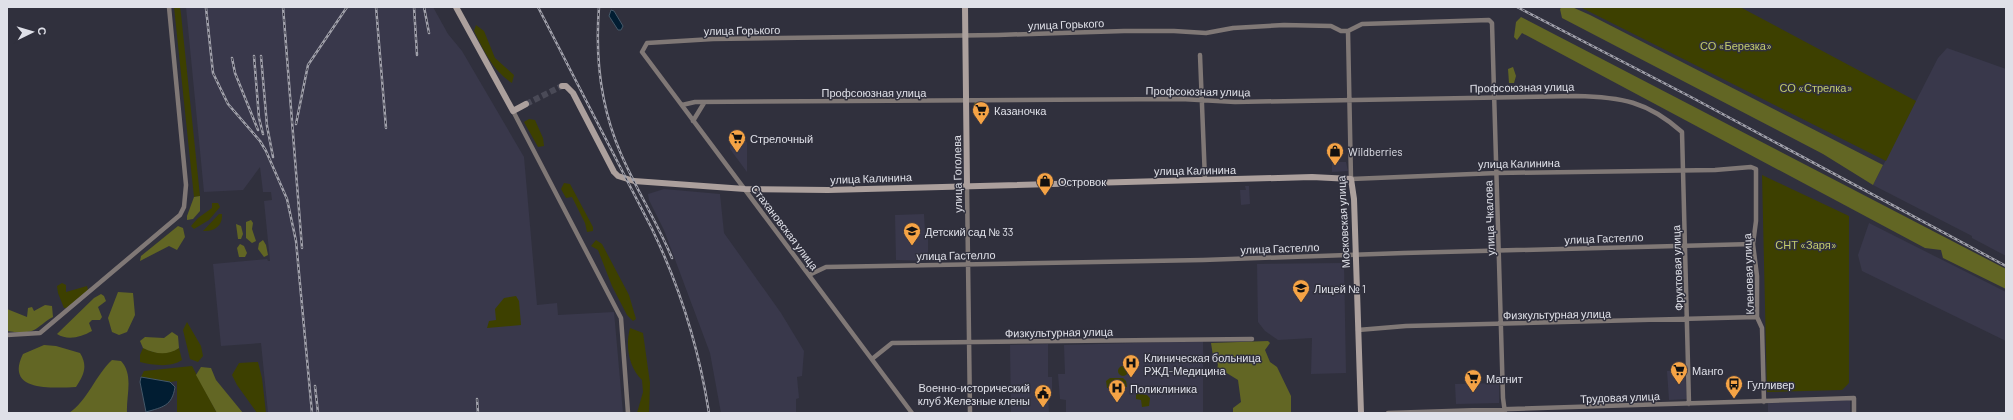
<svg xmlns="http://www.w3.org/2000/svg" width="2013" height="420" font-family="Barlow,sans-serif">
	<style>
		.built { fill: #39384b }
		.green { fill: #3d4000 }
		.forest { fill: #626624 }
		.water { fill: #011d32; stroke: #445869 }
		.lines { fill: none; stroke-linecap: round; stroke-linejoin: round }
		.secondary-tunnel { stroke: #4a4a57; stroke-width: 6; stroke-dasharray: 6 3; stroke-linecap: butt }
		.street { stroke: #807876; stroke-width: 4.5 }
		.secondary { stroke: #aca09d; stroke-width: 6 }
		.rail-casing { stroke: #a2a2ac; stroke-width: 2.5 }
		.rail { stroke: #30303d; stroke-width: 1; stroke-dasharray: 3; stroke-linecap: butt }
		.labels { text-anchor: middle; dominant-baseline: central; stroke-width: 3; stroke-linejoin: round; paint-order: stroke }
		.street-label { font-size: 11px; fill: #dfe0e8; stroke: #30303d }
		.park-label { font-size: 11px; fill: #c3cb6d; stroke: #30303d }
		.poi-label { font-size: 11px; fill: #dfe0e8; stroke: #30303d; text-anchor: start }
	</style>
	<rect width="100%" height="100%" fill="#30303d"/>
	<path class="built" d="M186,7H433L448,34L462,51L524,157L537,305L557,303L558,315L614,312L623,413H268L261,343L221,346L213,264L267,259L268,261H270L264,201L272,200L271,192H263L260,167L243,190L204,192Z
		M1947,48L2006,69V256L1972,238V236L1873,185L1938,58Z
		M742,136L747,143V172L730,149V146Z
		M1332,162H1346L1348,171L1332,172Z
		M1245,186H1249L1250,204L1241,205L1240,190H1246Z
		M664,189L720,194L724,233L781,313L804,351L802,376L797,377L799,398L796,399V413H721L710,353L664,230L649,200L648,194Z
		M924,214L925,232L928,233V261L896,260L895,215Z
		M1869,223L2006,292V341L1862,271L1858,255Z
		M1344,263L1346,373L1311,374L1312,338L1278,340L1265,331L1258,322L1257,264Z
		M1203,341V413H1066V400L1060,399L1058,374H1065L1064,345Z
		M1048,344V377H1052V395H1048L1049,413H1011L1010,345Z
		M1685,370L1687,399L1669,400L1667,371Z
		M1499,383V403L1456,404L1455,384Z
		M1850,400V413H1768V403Z"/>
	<path class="green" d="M174,7H180L181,14L200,196L194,197Z
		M1580,7H1740L1916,101L1886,161Z
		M476,25L484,31L495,58L514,75L512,83C493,71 484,51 474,31Z
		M529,119L535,120L543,138L544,146L538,147L524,122Z
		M1762,175L1849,216V383L1842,390L1767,392Z
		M564,183L570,184L593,227V231L587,232L585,223L572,197L566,198L561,189Z
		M212,203H218L220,207L209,220L194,229L191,226L198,218L212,208Z
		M219,214H222C223,225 215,232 203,231Z
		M596,240L602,244L629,295L636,319L633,321L627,315L612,286L598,250L591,246Z
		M62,283L66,285V292L87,286L88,290L70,308H64L58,293L57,286Z
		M516,296L519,301L521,325L487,328L489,321L496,320L495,309L504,298Z
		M187,322L201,346L203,356L198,362L190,359L183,330Z
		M630,328L643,333L650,383L649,413H637L643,392L642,380C629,367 625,347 630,328Z
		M143,348C155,354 167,355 179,348L182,360C170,368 153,365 140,362V355Z
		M258,362L262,378L266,413H257L237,385L232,375L239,363Z
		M192,366L217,413H177V381L170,382L141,377L144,371Z
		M1118 371a5 5 0 1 1 10 0a5 5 0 1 1-10 0Z
		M1110,378H1123L1126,381L1127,387L1107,388L1106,381Z
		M1136,393L1147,395L1150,398L1149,406L1142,407L1141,400L1136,399Z"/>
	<path class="forest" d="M1562,7H1572L1590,15L1883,165L1873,185L1823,154L1562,18L1560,9Z
		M1521,17L2006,269V289L1943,258L1941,250L1925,248L1522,33L1517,40L1514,37L1516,22Z
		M1513,67L1516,76L1514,83H1509L1508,69Z
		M975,102L981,103L983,113L980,117H975C972,112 972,108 975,102Z
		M200,196V211L193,219L187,220V216L194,197Z
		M251,220L253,223L252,229L256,241L252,243L246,238V222Z
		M236,224L241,226L243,234L241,239H238Z
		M178,226L183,228L185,237L177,250L169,246L140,261L141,256Z
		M263,240L266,245L268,255L264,257L258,249L259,243Z
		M240,244L244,246L247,253L245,257H239L237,248Z
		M118,292L133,293L135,315L127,332L119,335L112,332L108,318Z
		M101,294L104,296L106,301L98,307L102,317L100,320H92L89,323L92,331C81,337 68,341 57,334L94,298Z
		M45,305L52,306L53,317C45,321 40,327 34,330C26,334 16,332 7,331V309L27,317L28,308L32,307L34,311Z
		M172,332L178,336L179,348C167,356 155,354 143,348L140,341L145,337L164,338Z
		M1268,341L1270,343L1265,350L1270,362L1277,367L1291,396V412L1233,413V408L1241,402L1238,380L1225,372L1216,376L1218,364L1213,356L1211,343Z
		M44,345L56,346L80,353C88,366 84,375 76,387C53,388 4,392 23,354Z
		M112,360L121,361C134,375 126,396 127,413H69C88,400 95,376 112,360Z
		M201,367L211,368L216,380L243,413H217L196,375Z"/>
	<path class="water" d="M611,10L614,11L623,26L621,30H618L609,16Z
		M141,377L170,382L175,387C172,406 163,407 146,412L140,382Z"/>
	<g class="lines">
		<path class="secondary-tunnel" d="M526,104L562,86"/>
		<path class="street" d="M1348,31L1351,179L1497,173L1715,170L1751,167L1756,169V221L1753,244L1757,276V317L1762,328L1764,402
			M1200,55L1205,180
			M682,105L695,102L1181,99L1235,102L1576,96C1621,97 1647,101 1682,132L1689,404
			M513,111L621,318L628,413
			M693,121L704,103
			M967,186L970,413
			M809,275L826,267L1203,260L1404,253L1753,244
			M1358,330L1406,326L1757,317
			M7,335L40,333L180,215L184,207L186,185L169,7
			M872,359L892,343L1252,339
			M912,413L642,52L647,43L713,39L998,35L1124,31H1174L1206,33L1233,28L1284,25L1331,26L1341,31H1348L1362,24L1489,20L1492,23L1503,398L1505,413
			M1388,413L1854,398V413"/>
		<path class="secondary" d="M456,7L513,111L526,104
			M965,7L967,186
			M562,86H566L573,93L614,172L618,176L634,181L745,189L828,190L1312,177L1351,179L1354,199L1361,413"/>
		<g class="rail-casing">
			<path id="rail" d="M283,7L302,248
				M376,7L386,128
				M414,7L417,55
				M424,7L429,33
				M538,7L652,229C680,287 699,349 709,413
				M599,7C595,58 600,106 621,154C636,189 657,222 672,258
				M1517,7L1689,96L2006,266
				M206,8L213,73L228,104L260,141L266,151L287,199L296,241L312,413
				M254,56L259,118L263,134
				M261,56L267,126L273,157
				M232,58L235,73L258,130
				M296,124L308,65L347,7
				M315,386L318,413
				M477,399L478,413"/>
		</g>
		<use href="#rail" class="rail"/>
	</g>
	<defs>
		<g id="supermarket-pin" transform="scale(0.9)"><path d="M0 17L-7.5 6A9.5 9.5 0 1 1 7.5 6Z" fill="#f5a345" stroke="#30303d"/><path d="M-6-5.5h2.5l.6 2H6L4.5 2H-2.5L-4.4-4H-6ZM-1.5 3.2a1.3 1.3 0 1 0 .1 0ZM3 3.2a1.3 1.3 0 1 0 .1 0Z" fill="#111"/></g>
		<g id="shop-pin" transform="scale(0.9)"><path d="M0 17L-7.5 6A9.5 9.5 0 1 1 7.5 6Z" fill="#f5a345" stroke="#30303d"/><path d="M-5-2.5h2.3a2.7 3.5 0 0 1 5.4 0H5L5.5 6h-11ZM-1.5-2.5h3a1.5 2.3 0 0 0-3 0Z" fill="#111"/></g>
		<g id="school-pin" transform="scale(0.9)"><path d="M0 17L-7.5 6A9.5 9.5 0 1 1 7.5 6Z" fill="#f5a345" stroke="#30303d"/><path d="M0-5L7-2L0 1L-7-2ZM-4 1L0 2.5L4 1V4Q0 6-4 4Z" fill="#111"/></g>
		<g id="hospital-pin" transform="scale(0.9)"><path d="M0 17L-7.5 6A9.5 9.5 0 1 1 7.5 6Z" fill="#f5a345" stroke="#30303d"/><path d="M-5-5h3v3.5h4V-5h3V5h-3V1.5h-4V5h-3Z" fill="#111"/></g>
		<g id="bus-pin" transform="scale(0.9)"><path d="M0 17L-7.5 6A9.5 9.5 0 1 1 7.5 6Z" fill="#f5a345" stroke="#30303d"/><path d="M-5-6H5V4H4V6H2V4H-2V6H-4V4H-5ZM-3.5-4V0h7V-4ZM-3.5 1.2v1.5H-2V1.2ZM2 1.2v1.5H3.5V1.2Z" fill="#111"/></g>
		<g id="civic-pin" transform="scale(0.9)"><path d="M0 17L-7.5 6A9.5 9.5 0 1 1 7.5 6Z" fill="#f5a345" stroke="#30303d"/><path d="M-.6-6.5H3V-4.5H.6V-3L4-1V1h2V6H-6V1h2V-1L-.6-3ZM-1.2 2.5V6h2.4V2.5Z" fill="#111"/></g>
	</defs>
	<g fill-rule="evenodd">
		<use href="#supermarket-pin" x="981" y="110"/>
		<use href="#supermarket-pin" x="737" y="138"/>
		<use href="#shop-pin" x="1335" y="151"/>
		<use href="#shop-pin" x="1045" y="181"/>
		<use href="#school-pin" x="912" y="231"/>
		<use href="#school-pin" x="1301" y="288"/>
		<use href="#hospital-pin" x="1131" y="363"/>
		<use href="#supermarket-pin" x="1679" y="370"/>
		<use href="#supermarket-pin" x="1473" y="378"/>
		<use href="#bus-pin" x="1734" y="384"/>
		<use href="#hospital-pin" x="1117" y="388"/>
		<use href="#civic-pin" x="1043" y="393"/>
	</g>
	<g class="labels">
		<g class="street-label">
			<text transform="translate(1066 24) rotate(-2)">улица Горького</text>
			<text transform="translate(742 30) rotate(-1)">улица Горького</text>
			<text transform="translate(1522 87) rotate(-1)">Профсоюзная улица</text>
			<text transform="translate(1198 91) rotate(1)">Профсоюзная улица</text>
			<text x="874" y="92">Профсоюзная улица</text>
			<text transform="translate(1519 163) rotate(-1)">улица Калинина</text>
			<text transform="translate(1195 170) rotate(-1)">улица Калинина</text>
			<text transform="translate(957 174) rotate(-91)">улица Гоголева</text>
			<text transform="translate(871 178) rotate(-2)">улица Калинина</text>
			<text transform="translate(1489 218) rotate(-92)">улица Чкалова</text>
			<text transform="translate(1343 222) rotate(-93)">Московская улица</text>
			<text transform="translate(785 227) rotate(53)">Стахановская улица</text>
			<text transform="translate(1604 238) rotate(-2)">улица Гастелло</text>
			<text transform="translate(1280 248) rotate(-2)">улица Гастелло</text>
			<text transform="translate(956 255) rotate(-1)">улица Гастелло</text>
			<text transform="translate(1677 268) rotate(-92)">Фруктовая улица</text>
			<text transform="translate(1748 274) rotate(-92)">Кленовая улица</text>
			<text transform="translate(1557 314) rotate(-1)">Физкультурная улица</text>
			<text transform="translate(1059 332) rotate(-1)">Физкультурная улица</text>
			<text transform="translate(1620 397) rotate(-2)">Трудовая улица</text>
		</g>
		<g class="park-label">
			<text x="1736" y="45">СО «Березка»</text>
			<text x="1816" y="87">СО «Стрелка»</text>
			<text x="1806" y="244">СНТ «Заря»</text>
		</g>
		<g class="poi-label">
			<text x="994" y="110">Казаночка</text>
			<text x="750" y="138">Стрелочный</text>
			<text x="1348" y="151">Wildberries</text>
			<text x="1058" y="181">Островок</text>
			<text x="925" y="231">Детский сад № 33</text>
			<text x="1314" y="288">Лицей № 1</text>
			<text x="1144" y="357">Клиническая больница<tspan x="1144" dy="13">РЖД-Медицина</tspan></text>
			<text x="1692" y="370">Манго</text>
			<text x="1486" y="378">Магнит</text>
			<text x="1747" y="384">Гулливер</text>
			<text x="1030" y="387" text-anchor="end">Военно-исторический<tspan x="1030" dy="13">клуб Железные клены</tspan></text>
			<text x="1130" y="388">Поликлиника</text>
		</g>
	</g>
	<rect width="2013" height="420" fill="none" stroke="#dfe0e8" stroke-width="16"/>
	<g transform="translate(32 32) rotate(85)" stroke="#30303d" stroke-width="3" paint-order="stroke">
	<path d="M0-3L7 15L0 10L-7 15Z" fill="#dfe0e8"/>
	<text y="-6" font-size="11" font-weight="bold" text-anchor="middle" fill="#dfe0e8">С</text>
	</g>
</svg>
